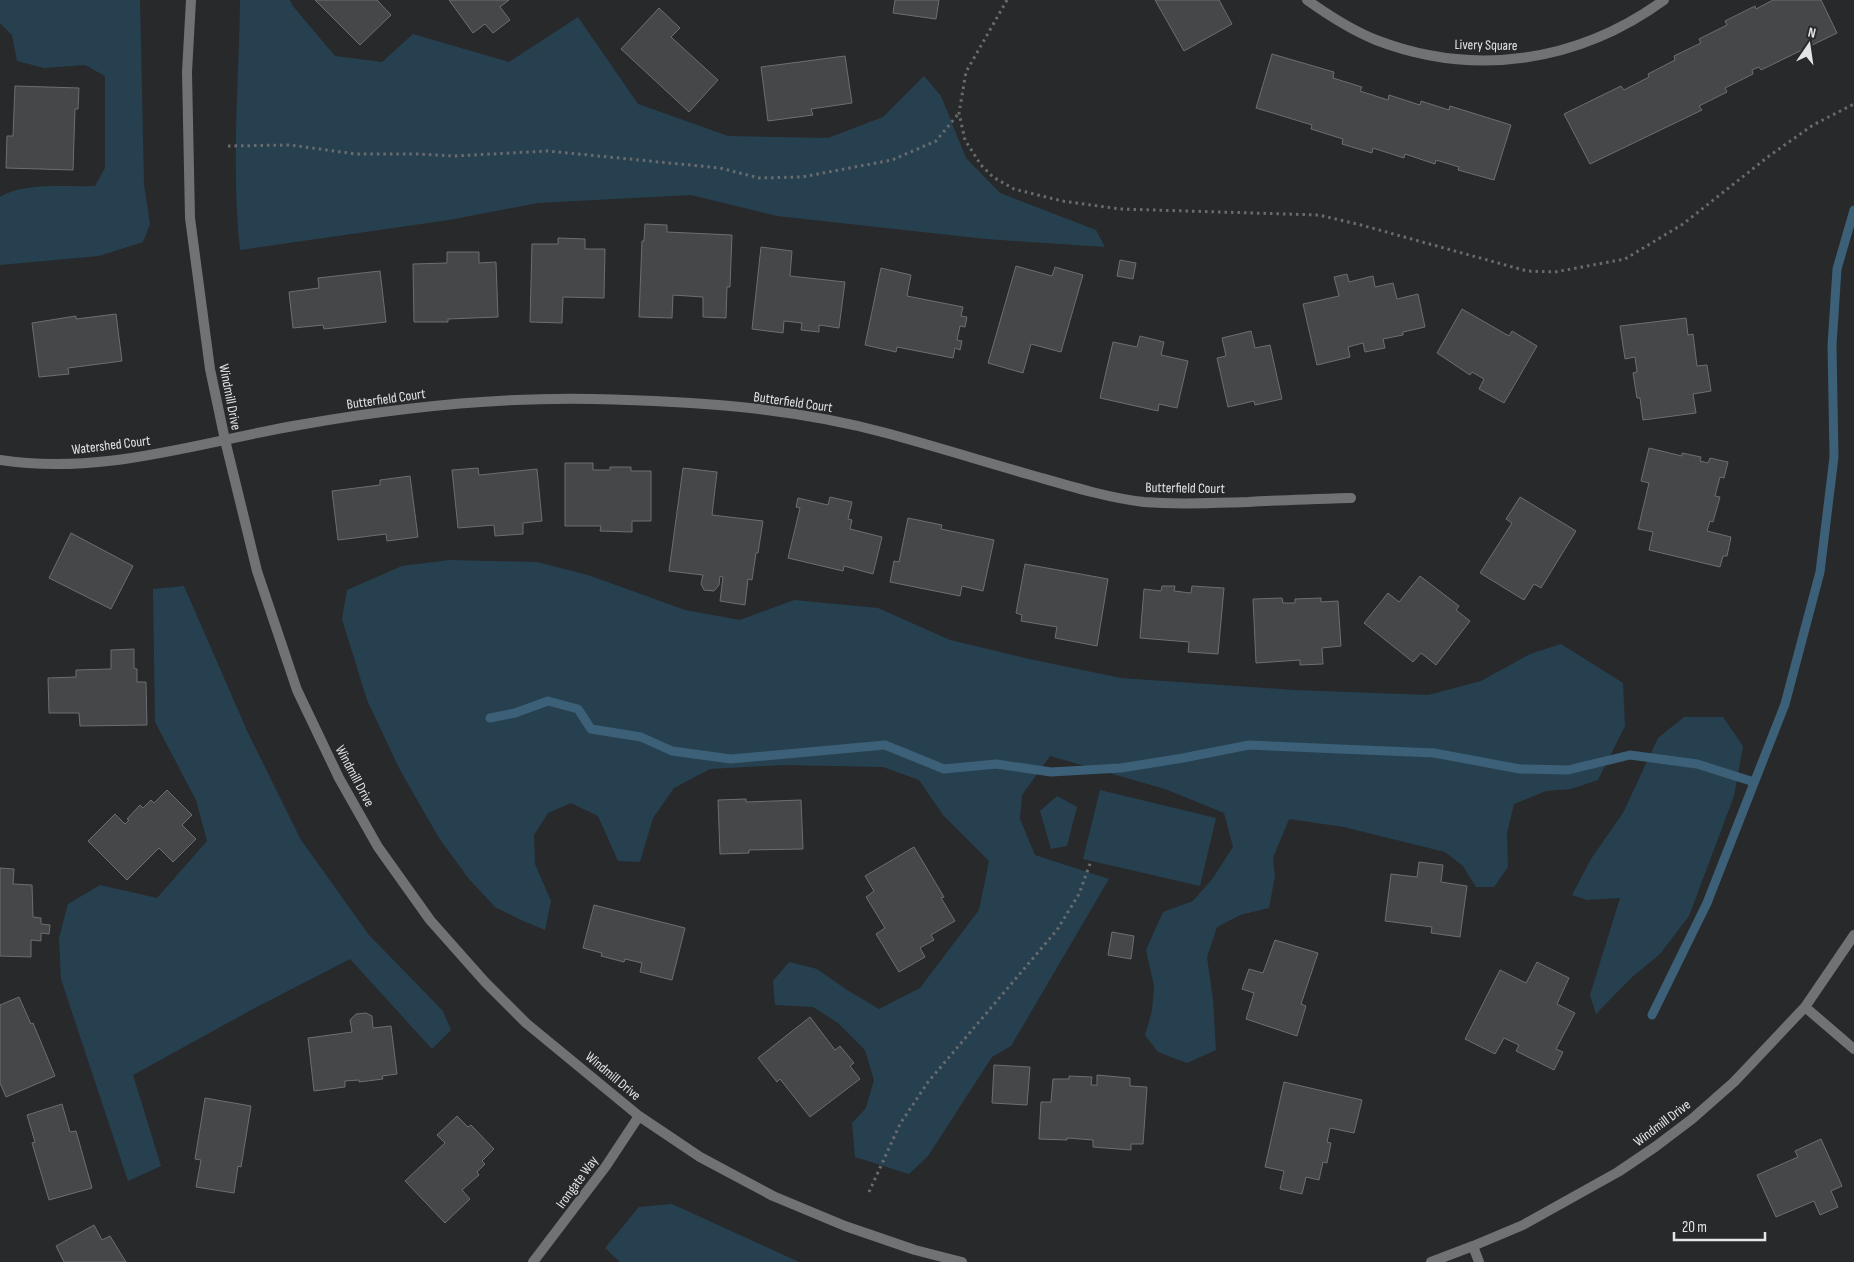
<svg xmlns="http://www.w3.org/2000/svg" width="1854" height="1262" font-family="'Sofia Sans Condensed',sans-serif">
	<style>
		.green { fill: #274050 }
		.lines { fill: none; stroke-linecap: round; stroke-linejoin: round }
		.stream { stroke: #3c6077; stroke-width: 9 }
		.building { fill: #454749; stroke: #6c6e70 }
		.path { stroke: #696b6c; stroke-width: 3; stroke-dasharray: 2.5 4; stroke-linecap: butt }
		.street { stroke: #717273; stroke-width: 10 }
		.labels { text-anchor: middle; dominant-baseline: central; stroke-width: 4; stroke-linejoin: round; paint-order: stroke }
		.street-label { font-size: 14px; fill: #e3e5e6; stroke: #27292b }
	</style>
	<rect width="100%" height="100%" fill="#27292b"/>
	<path class="green" d="M0,0H140L144,185L150,224L143,242L99,256L0,265V197C23,182 67,187 95,186L105,168V76L85,65L44,68L17,61L12,35L0,23Z
		M240,0H290L292,5L335,56L382,62L413,34L509,62L578,17L638,104L728,136L828,138L883,117L924,76L941,96L966,158L1000,193L1096,230L1105,247L986,239L777,216L691,195L538,203L449,220L240,250C231,167 239,83 240,0Z
		M450,560L537,562L588,575L685,610L740,620L794,600L878,608L950,640L1034,660L1121,678L1295,690L1428,695L1481,681L1530,654L1561,644L1623,683L1625,726L1598,780L1571,789L1546,791L1514,804L1507,833L1508,867L1494,887H1476L1463,866L1445,852L1344,827L1289,819L1273,858L1275,876L1269,908L1240,915L1217,927L1207,957L1213,1000L1216,1050L1187,1063L1158,1052L1145,1035L1152,1011L1154,986L1146,950L1163,912L1193,901L1213,878L1233,847L1224,813L1165,789L1050,756L1022,795L1020,819L1035,855L1109,879L1011,1046L992,1057L928,1156L909,1174L855,1157L852,1123L866,1108L874,1080L865,1050L838,1023L813,1007L775,1005L773,981L789,962L817,969L847,990L879,1009L920,988L979,910L989,861L943,815L919,780L883,767L784,765L710,769L674,788L653,818L640,862L618,861L598,816L571,803L548,813L534,835L535,864L551,901L545,930L521,920L495,907L469,879L439,838L400,770L367,700L342,619L347,590L402,566Z
		M184,586L248,733L301,840L369,935L443,1011L451,1030L432,1049L350,959L253,1009L133,1075L161,1166L128,1181L61,979L59,938L68,904L100,885L157,898L207,841L196,800L155,722L153,589Z
		M1684,717H1723L1743,746L1734,796L1689,916L1660,954L1631,978L1596,1014L1590,995L1620,898L1587,900L1572,895L1591,859L1623,813L1658,738Z
		M1100,790L1216,818L1200,886L1083,859Z
		M1057,796L1077,807L1067,846L1051,849L1040,811Z
		M672,1204L799,1262H620L605,1248L639,1207Z"/>
	<g class="lines">
		<path class="stream" d="M490,718L515,713L548,701L578,709L591,729L641,737L672,751L731,759L885,745L944,769L996,764L1051,772L1121,768L1183,758L1249,745L1434,753L1520,769L1568,770L1630,755L1697,764L1754,782
			M1652,1015L1707,903L1785,704L1820,572L1834,457L1832,345L1837,269L1854,210"/>
	</g>
	<path class="building" d="M315,0H377L391,15L360,45Z
		M449,0H509L500,7L510,20L493,33L485,24L473,33Z
		M895,0H939L936,19L893,13Z
		M1155,0H1219L1232,24L1184,51Z
		M1773,0H1821L1837,33L1761,70L1759,67L1752,70L1753,74L1725,88L1727,92L1699,106L1702,110L1590,164L1564,114L1621,86L1624,90L1649,77L1648,74L1675,60L1674,56L1701,43L1699,39L1727,25L1725,21L1755,6L1756,9Z
		M659,8L680,28L671,37L718,80L689,112L621,49Z
		M1272,54L1334,72L1333,78L1362,87L1360,91L1388,100L1389,95L1420,105L1421,101L1449,110L1450,106L1511,125L1494,180L1458,170L1459,167L1436,160L1435,164L1405,154L1404,158L1373,148L1372,153L1342,144L1343,139L1311,129L1312,125L1256,108Z
		M845,56L852,103L811,109L813,115L768,121L761,67Z
		M15,86L79,88L78,109H75L73,170L6,168L7,136H13Z
		M645,224L667,225V232L732,235L730,287H727L726,318L703,317V297L673,295L672,318L639,317L642,241H644Z
		M558,238L585,239V249H605L604,298L563,297L562,323L530,322L532,244H558Z
		M761,247L792,251L790,276L845,282L839,328L819,325V332L801,330L802,323L784,321L783,333L752,329Z
		M447,252H479V263L496,262L498,317L448,319V322H414L413,264L447,263Z
		M1120,260L1136,263L1133,279L1117,276Z
		M1016,266L1052,276L1055,267L1083,275L1061,352L1031,344L1023,373L988,363Z
		M881,268L911,275L907,296L963,307L961,316L967,317L965,327L960,326L957,340L962,341L960,350L955,348L953,358L897,347L896,352L865,345Z
		M380,271L386,322L324,329L323,325L293,328L289,292L319,288L318,278Z
		M1347,274L1349,282L1373,276L1375,287L1393,283L1397,299L1418,294L1425,327L1403,332V335L1383,339L1385,348L1365,352L1363,343L1348,347L1350,357L1317,365L1303,304L1339,296L1334,277Z
		M1462,309L1509,336L1512,331L1537,346L1504,403L1479,389L1484,379L1472,372L1470,375L1437,353Z
		M116,314L122,361L68,368L69,374L39,377L32,323L76,316V319Z
		M1686,318L1688,335L1693,334L1697,366L1707,365L1711,391L1693,394L1696,413L1643,420L1640,398H1637L1633,373L1637,372L1635,357L1625,359L1620,326Z
		M1251,331L1255,348L1270,345L1282,399L1255,405L1254,401L1228,407L1217,358L1226,356L1222,338Z
		M1140,336L1164,342L1161,355L1188,361L1177,408L1159,404L1158,411L1100,398L1113,342L1137,347Z
		M1649,448L1682,456V453L1701,457L1700,461L1708,463L1710,458L1728,462L1724,478L1720,477L1715,496L1720,497L1713,522L1710,521L1707,531L1731,537L1727,556H1723L1720,567L1649,550L1653,532L1638,529L1649,483L1641,481Z
		M565,463H593V470H610V467H631V471H651V521H632V532L600,531L601,526H565Z
		M478,468L479,475L537,469L542,521L523,523V534L495,536L494,525L458,528L452,470Z
		M683,468L717,472L712,515L763,521L758,553H756L752,580L748,579L745,605L720,601L723,577L720,576L719,585L714,591L704,590L701,584L703,575L669,571Z
		M410,476L418,537L387,541L386,534L338,540L332,491L380,485V480Z
		M830,497L852,502L848,519L852,520L850,529L882,537L873,574L844,566L843,571L788,558L800,508L796,507L798,498L828,505Z
		M1520,497L1576,531L1541,588L1534,584L1524,600L1480,573L1512,523L1506,519Z
		M908,518L942,525L941,529L994,540L983,591L962,586L960,596L890,582L894,561L899,562Z
		M71,533L133,566L111,609L49,578Z
		M1025,564L1108,579L1097,646L1055,638L1057,627L1021,621L1022,615L1016,613Z
		M1420,576L1459,606L1456,610L1470,621L1436,665L1421,653L1413,662L1364,623L1388,593L1399,602Z
		M1162,586H1175L1174,591L1191,593L1192,586L1224,588L1218,654L1188,652L1189,642L1140,638L1144,589L1161,591Z
		M1282,598L1283,603H1295V599L1321,598V602L1338,601L1341,646L1322,648L1323,664L1300,665V660L1256,663L1253,599Z
		M134,649V668L137,669V682H146L147,725L80,726L79,713H49L48,678L76,677V670L111,669V650Z
		M167,790L192,815L182,825L196,839L173,862L159,848L127,880L88,841L115,814L125,824L129,820L127,819L140,805L143,808L151,800L154,803Z
		M746,799V802L801,800L803,849L749,850V853L720,854L718,800Z
		M914,847L944,897L941,898L955,921L931,935L934,940L920,948L925,957L899,972L876,934L885,928L866,897L874,891L865,876Z
		M1419,862L1443,865L1441,882L1467,886L1460,937L1431,933L1432,927L1385,921L1391,874L1417,877Z
		M0,868L14,869L13,884L32,885L33,917L41,918V924L50,925L49,934L41,933V941L31,940V957L0,956Z
		M594,905L685,928L672,980L640,972L642,963L625,959L624,962L601,956L602,953L583,948Z
		M1112,932L1134,936L1131,959L1108,955Z
		M1275,940L1318,953L1301,1004L1306,1006L1297,1036L1246,1019L1254,993L1242,989L1249,969L1263,973Z
		M1537,962L1569,978L1557,1004L1575,1013L1556,1049L1563,1052L1554,1070L1516,1051L1519,1045L1504,1038L1495,1054L1465,1039L1500,970L1526,983Z
		M19,997L31,1024L33,1023L55,1076L6,1097L0,1083V1005Z
		M366,1013L372,1016L373,1028L391,1026L397,1074L382,1076L383,1079L359,1082V1080L345,1081V1087L314,1091L308,1038L352,1032L350,1020L356,1014Z
		M810,1017L835,1050L840,1046L854,1063L850,1066L860,1079L810,1117L780,1079L777,1082L758,1058Z
		M994,1065L1030,1067L1027,1105L992,1103Z
		M1097,1075L1130,1078V1086L1147,1087L1143,1144H1131V1150L1093,1147V1140L1067,1138V1140L1039,1139L1041,1102H1051L1053,1079H1069V1076L1092,1077L1091,1085H1097Z
		M1284,1082L1362,1100L1354,1133L1330,1128L1327,1142L1331,1143L1327,1163L1323,1162L1319,1180L1306,1177L1302,1194L1280,1189L1284,1171L1265,1167Z
		M205,1098L251,1106L241,1167L238,1166L234,1193L196,1187L201,1160L195,1159Z
		M62,1104L70,1132L76,1131L92,1188L49,1200L32,1143L35,1142L27,1115Z
		M457,1116L468,1127L471,1125L494,1149L482,1161L485,1164L477,1172L479,1175L462,1190L470,1199L445,1223L405,1181L445,1143L437,1135Z
		M1821,1139L1842,1186L1831,1191L1838,1207L1820,1215L1814,1201L1776,1217L1757,1175L1798,1157L1795,1151Z
		M94,1225L102,1240L110,1236L126,1262H64L56,1246Z"/>
	<g class="lines">
		<path class="path" d="M1007,0L966,72L959,113L965,140L981,165L993,177L1014,189L1062,201L1120,209L1319,215L1361,225L1527,271L1555,272L1625,259L1683,224L1769,156L1813,125L1854,104
			M228,146L290,145L356,154H418L454,156L548,151L720,168L759,178L802,177L892,160L936,141L959,113
			M869,1192L900,1124L928,1082L1057,930L1079,894L1091,861"/>
		<path class="street" d="M191,0L187,72L190,218L210,369L225,440L257,571L297,690L339,778L378,847L430,920L485,982L526,1023L639,1116L700,1157L773,1196L845,1226L915,1250L962,1262
			M1307,0C1328,15 1351,30 1376,40C1475,78 1579,62 1664,0
			M0,460C102,476 200,442 299,425C395,408 494,397 593,399C690,401 791,407 886,433C934,446 982,461 1031,475C1066,485 1108,498 1144,502C1179,505 1213,503 1248,502C1282,500 1316,499 1351,498
			M1805,1007L1854,1049
			M1473,1246L1479,1262
			M533,1262L606,1166L639,1116
			M1431,1262L1473,1246L1523,1225L1618,1172L1655,1147L1692,1119L1734,1082L1805,1007L1854,935"/>
	</g>
	<g class="labels">
		<g class="street-label">
			<text transform="translate(1486 45) rotate(1)">Livery Square</text>
			<text transform="translate(230 397) rotate(79)">Windmill Drive</text>
			<text transform="translate(386 399) rotate(-8)">Butterfield Court</text>
			<text transform="translate(793 402) rotate(8)">Butterfield Court</text>
			<text transform="translate(111 445) rotate(-7)">Watershed Court</text>
			<text transform="translate(1185 488) rotate(1)">Butterfield Court</text>
			<text transform="translate(355 776) rotate(62)">Windmill Drive</text>
			<text transform="translate(613 1076) rotate(40)">Windmill Drive</text>
			<text transform="translate(1662 1123) rotate(-37)">Windmill Drive</text>
			<text transform="translate(577 1182) rotate(-54)">Irongate Way</text>
		</g>
	</g>
	<g transform="translate(1809 45) rotate(13)" stroke="#27292b" stroke-width="4" paint-order="stroke">
	<path d="M0-4L9 19L0 12L-9 19Z" fill="#e3e5e6"/>
	<text y="-8" font-size="14" font-weight="bold" text-anchor="middle" fill="#e3e5e6">N</text>
	</g>
	<path d="M1674 1232v8h91v-8" fill="none" stroke="#e3e5e6" stroke-width="2.5"/>
	<text x="1682" y="1232" font-size="15" fill="#e3e5e6" stroke="#27292b" stroke-width="4" paint-order="stroke">20 m</text>
</svg>
